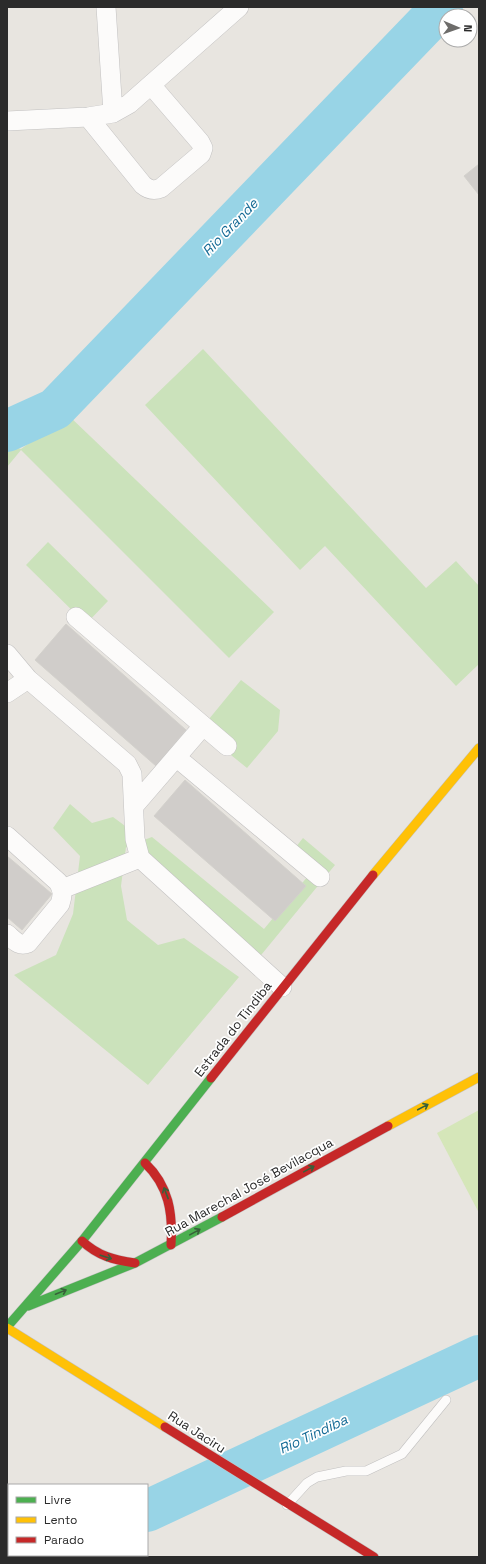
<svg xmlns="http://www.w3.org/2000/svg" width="486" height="1564" font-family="'Space Grotesk',sans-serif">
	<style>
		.grass { fill: #cbe2bb }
		.pitch { fill: #d5e6b9 }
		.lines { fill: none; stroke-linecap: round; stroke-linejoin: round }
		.river { stroke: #98d4e6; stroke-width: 42 }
		.building { fill: #d0cdca; stroke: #d3d1cc }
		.lane-casing { stroke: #c2c1c1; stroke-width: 10 }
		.street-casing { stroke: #c2c1c1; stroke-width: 20 }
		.fast-casing { stroke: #c2c1c1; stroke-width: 10 }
		.slow-casing { stroke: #c2c1c1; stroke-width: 10 }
		.jam-casing { stroke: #c2c1c1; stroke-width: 10 }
		.lane { stroke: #fcfbfa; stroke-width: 9 }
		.street { stroke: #fcfbfa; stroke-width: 19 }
		.fast { stroke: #4caf50; stroke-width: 9 }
		.slow { stroke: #ffc107; stroke-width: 9 }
		.jam { stroke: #c62828; stroke-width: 9 }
		.oneway { stroke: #38603a }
		.labels { text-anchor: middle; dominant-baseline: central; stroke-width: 3.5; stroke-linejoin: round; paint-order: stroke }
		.street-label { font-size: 13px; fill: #2b2b2b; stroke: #fff }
		.water-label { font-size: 14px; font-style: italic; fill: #146a95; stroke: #fff }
	</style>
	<rect width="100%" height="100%" fill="#e8e5e0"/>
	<path class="grass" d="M203,349L426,588L456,561L479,586V664L456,686L325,546L300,570L145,405Z
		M68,415L274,612L229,658L21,450L7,467V444L21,449Z
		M48,542L108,601L86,624L26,565Z
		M241,680L280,710L278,731L247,768L200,730Z
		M70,804L92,823L113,817L144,840L152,837L264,929L308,876L287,858L303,838L335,865L257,960L126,847L121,886L127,920L158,945L184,938L239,977L148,1085L14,975L56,955L73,914L80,856L53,828Z"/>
	<path class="pitch" d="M479,1110V1213L437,1133Z"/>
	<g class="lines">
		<path class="river" d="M7,431L55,409L442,7
			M147,1511L479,1356
			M48,1557L52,1555"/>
	</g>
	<path class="building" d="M479,164V195L464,176Z
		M66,624L186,730L156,766L35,660Z
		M185,780L306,886L275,921L154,816Z
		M7,856L52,894L22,930L7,917Z"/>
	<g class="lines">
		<g class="lane-casing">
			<path id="lane" d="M287,1505L307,1483L317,1477L346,1471H366L402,1454L446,1400"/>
		</g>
		<g class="street-casing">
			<path id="street" d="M106,7L113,113
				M88,117L143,185C149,190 154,191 161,188L201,154L203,148L200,142L151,85
				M7,121L88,117L113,113L129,104L239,7
				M76,617L227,746
				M7,654L28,679
				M7,693L28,679L127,764L132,774L135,839L140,858L62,889
				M176,757L320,877
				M134,806L203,726
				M7,836L58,882C63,890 63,895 60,904L28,943C19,947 14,940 7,934
				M140,858L282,987"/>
		</g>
		<g class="fast-casing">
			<path id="fast" d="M28,1306L135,1263L222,1217
				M7,1327L82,1241L211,1078"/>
		</g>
		<g class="slow-casing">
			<path id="slow" d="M373,875L479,748
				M388,1126L479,1077
				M7,1328L165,1427"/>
		</g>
		<g class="jam-casing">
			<path id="jam" d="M211,1078L373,875
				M145,1163C169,1186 173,1213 171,1245
				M222,1217L388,1126
				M82,1241C98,1256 114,1260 135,1263
				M165,1427L374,1557"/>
		</g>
		<use href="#lane" class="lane"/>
		<use href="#street" class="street"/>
		<use href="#fast" class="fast"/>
		<use href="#slow" class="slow"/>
		<use href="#jam" class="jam"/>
	</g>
	<defs><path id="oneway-shaft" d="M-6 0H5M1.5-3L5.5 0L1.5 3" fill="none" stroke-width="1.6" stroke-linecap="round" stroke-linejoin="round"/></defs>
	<g class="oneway">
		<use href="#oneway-shaft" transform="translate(423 1107) rotate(-28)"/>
		<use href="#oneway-shaft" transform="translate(309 1169) rotate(-29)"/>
		<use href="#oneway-shaft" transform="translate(166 1193) rotate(-111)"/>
		<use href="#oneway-shaft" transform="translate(195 1232) rotate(-29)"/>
		<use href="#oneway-shaft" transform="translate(106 1257) rotate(18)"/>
		<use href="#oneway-shaft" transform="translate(61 1292) rotate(-22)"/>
	</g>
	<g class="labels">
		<g class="street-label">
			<text transform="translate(233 1029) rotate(-52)">Estrada do Tindiba</text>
			<text transform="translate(249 1187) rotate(-29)">Rua Marechal José Bevilacqua</text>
			<text transform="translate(197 1432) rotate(33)">Rua Jaciru</text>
		</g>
		<g class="water-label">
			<text transform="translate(230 227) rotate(-46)">Rio Grande</text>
			<text transform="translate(313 1434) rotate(-25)">Rio Tindiba</text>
		</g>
	</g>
	<rect width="486" height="1564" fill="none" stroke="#2b2b2b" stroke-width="16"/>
	<rect x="8" y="1484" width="140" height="72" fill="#ffffff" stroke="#aaaaaa"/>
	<rect x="16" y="1497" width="20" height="6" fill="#4caf50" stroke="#aaaaaa"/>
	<text x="44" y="1504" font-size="12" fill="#2b2b2b">Livre</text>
	<rect x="16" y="1517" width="20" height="6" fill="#ffc107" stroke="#aaaaaa"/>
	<text x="44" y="1524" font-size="12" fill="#2b2b2b">Lento</text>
	<rect x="16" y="1537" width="20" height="6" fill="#c62828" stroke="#aaaaaa"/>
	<text x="44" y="1544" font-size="12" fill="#2b2b2b">Parado</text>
	<g transform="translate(458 28) rotate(92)"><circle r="19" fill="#ffffff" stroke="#aaaaaa"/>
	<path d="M0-3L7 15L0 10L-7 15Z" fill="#6d6c6a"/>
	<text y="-6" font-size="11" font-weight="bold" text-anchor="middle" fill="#2b2b2b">N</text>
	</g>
</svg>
